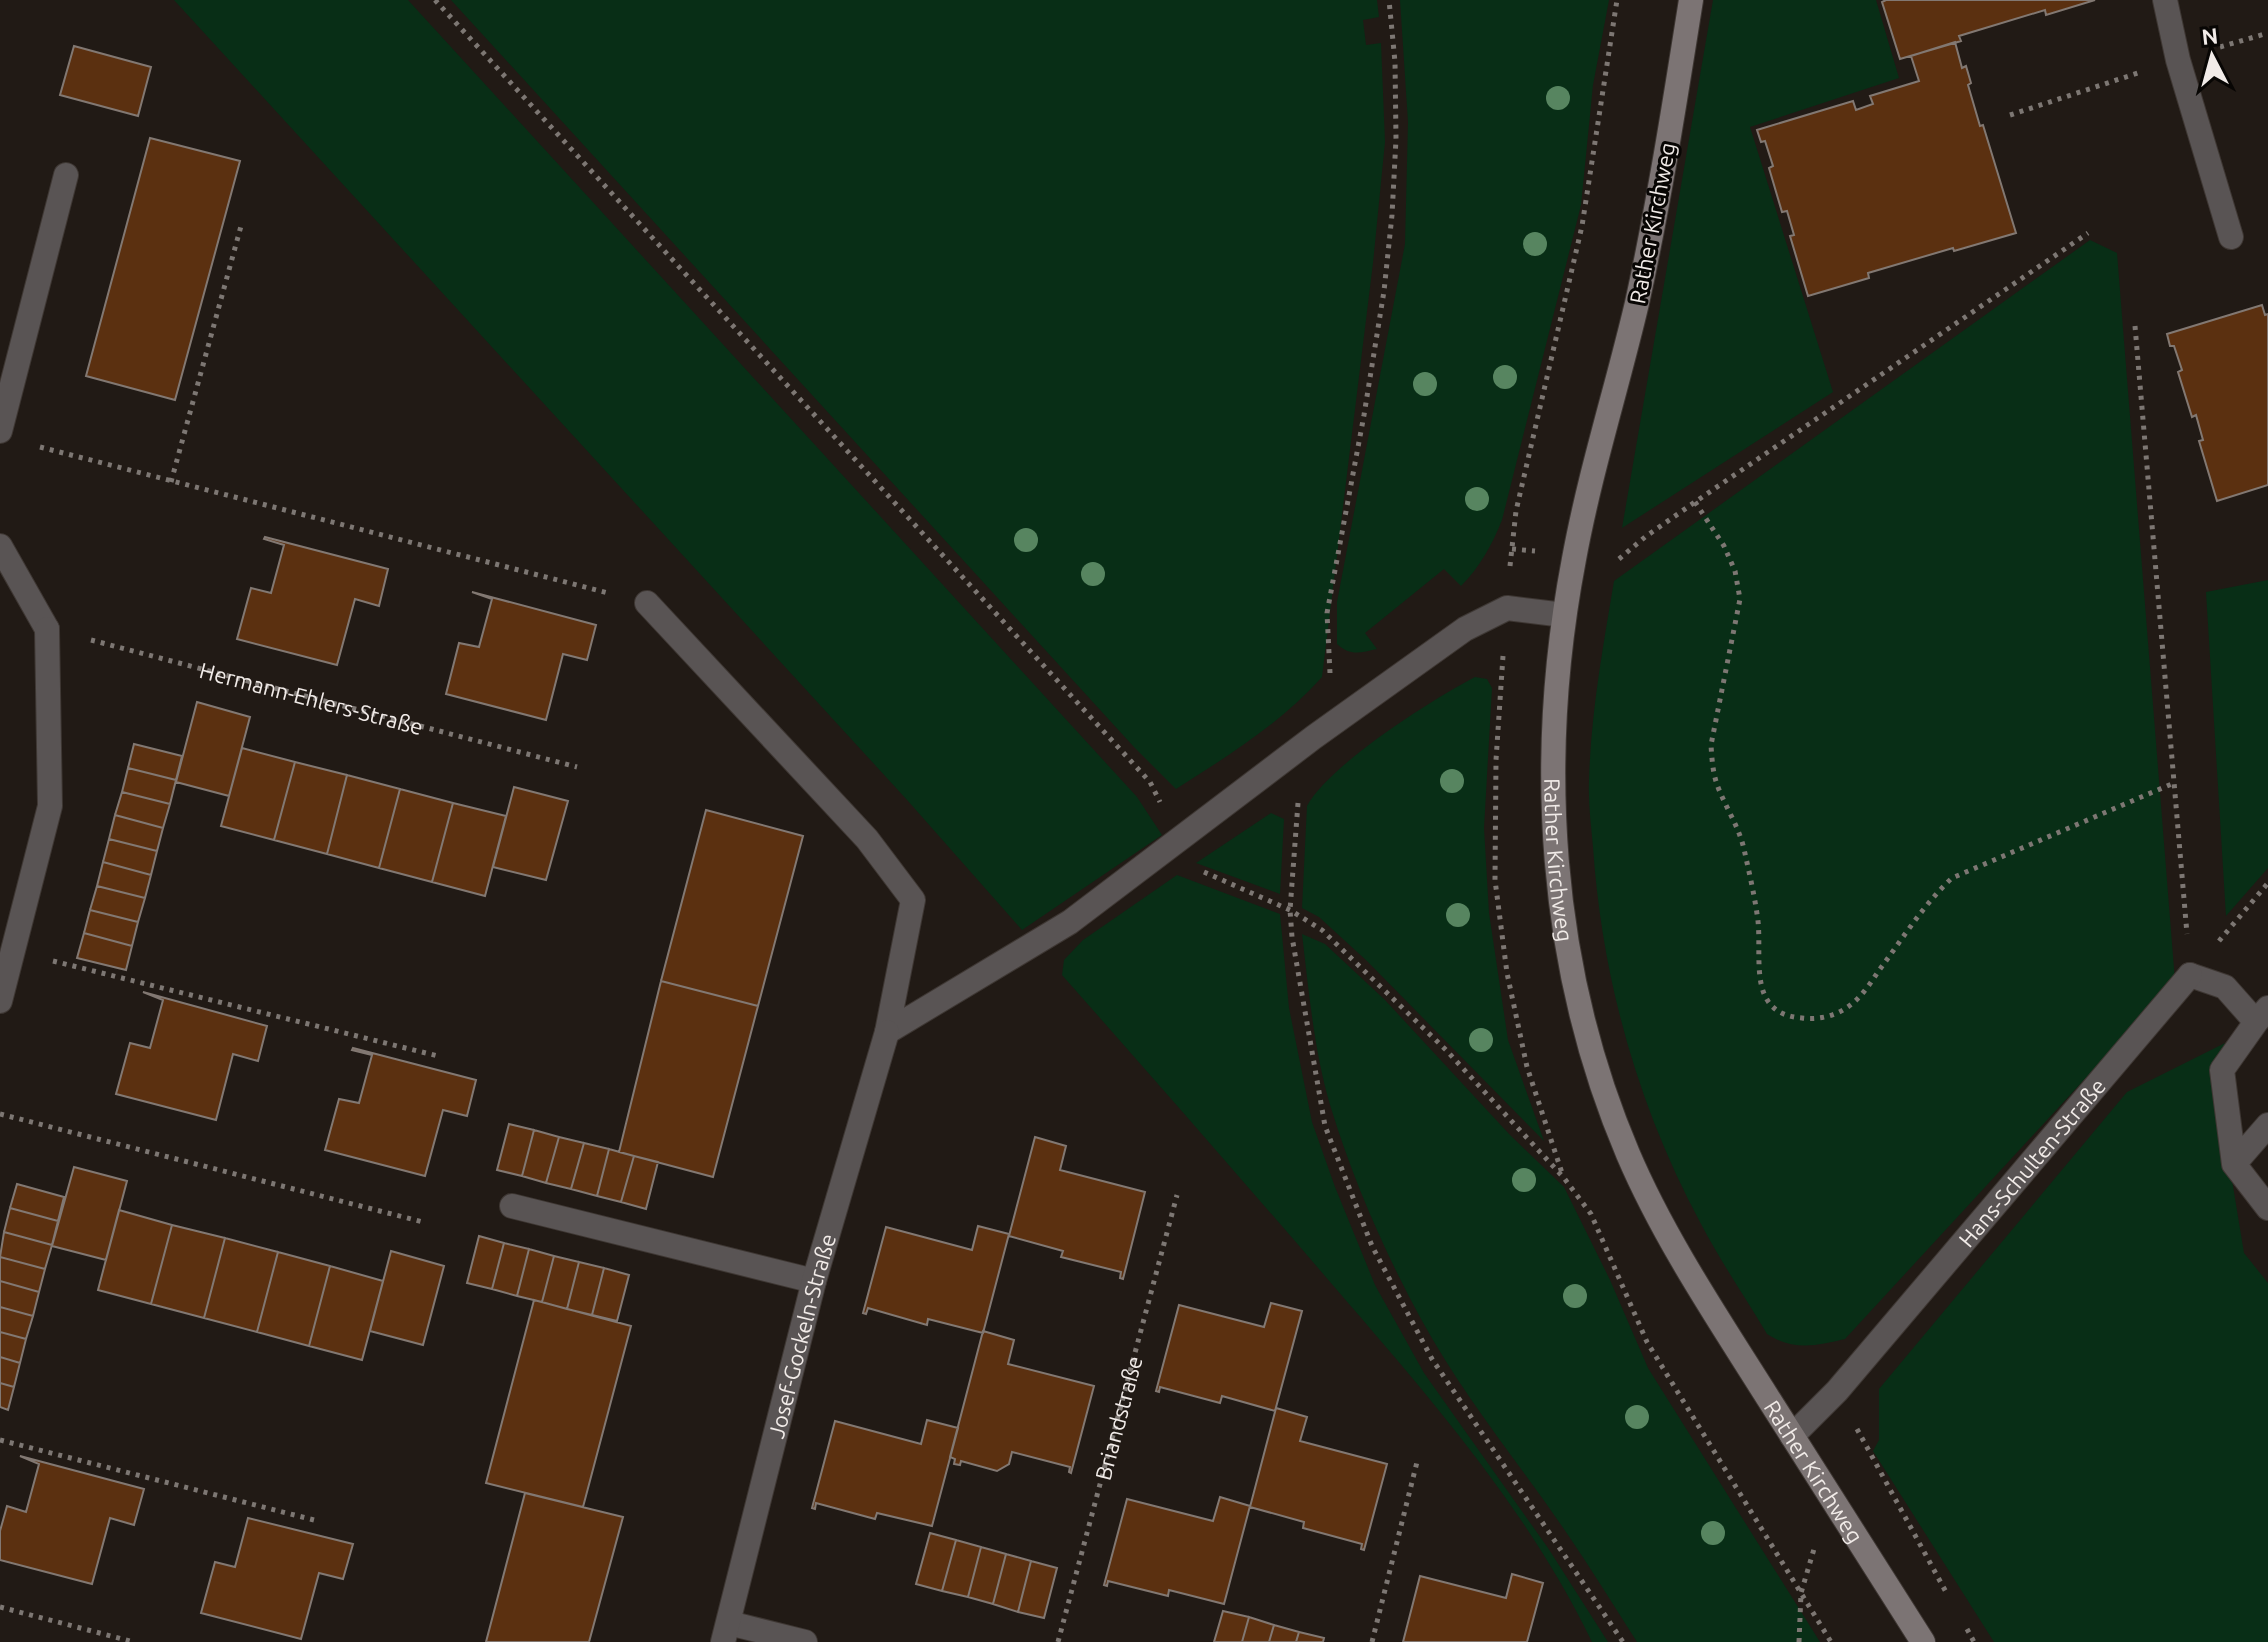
<svg xmlns="http://www.w3.org/2000/svg" width="2268" height="1642" font-family="Ubuntu,sans-serif">
	<style>
		.green { fill: #082e16 }
		.building { fill: #5b3010; stroke: #827872; stroke-width: 2 }
		.lines { fill: none; stroke-linecap: round; stroke-linejoin: round }
		.lane-casing { stroke: #3e3733; stroke-width: 26 }
		.street-casing { stroke: #3e3733; stroke-width: 26 }
		.secondary-casing { stroke: #3e3733; stroke-width: 26 }
		.path { stroke: #7d7773; stroke-width: 5; stroke-dasharray: 4 6; stroke-linecap: butt }
		.lane { stroke: #595454; stroke-width: 24 }
		.street { stroke: #595454; stroke-width: 24 }
		.secondary { stroke: #7c7474; stroke-width: 24 }
		.tree { fill: #578560 }
		.labels { text-anchor: middle; dominant-baseline: central; stroke-width: 6; stroke-linejoin: round; paint-order: stroke }
		.street-label { font-size: 22px; fill: #f1ebe8; stroke: #080604 }
	</style>
	<rect width="100%" height="100%" fill="#211a15"/>
	<path class="green" d="M174,0H408L1137,797L1162,835L1022,930L908,801Z
		M451,0H1377L1379,17L1363,20L1366,45L1381,43L1385,142L1373,263L1322,677C1281,723 1228,756 1176,789L1134,747Z
		M1400,0H1609L1593,85L1581,205L1502,520C1492,545 1480,567 1461,586L1444,569L1365,633L1377,649C1360,653 1350,656 1337,644V602L1405,244L1408,122Z
		M1713,0H1876L1899,78L1750,127L1833,392L1622,528Z
		M2090,240L2117,253L2175,981L1845,1339C1816,1346 1793,1351 1767,1334C1745,1297 1721,1262 1701,1224C1638,1107 1602,979 1593,847C1591,825 1588,802 1589,780C1591,712 1603,647 1614,581Z
		M2268,580V868L2226,916L2206,592Z
		M1475,677L1487,679L1492,688L1484,828L1489,913L1508,1040L1544,1141L1367,961L1319,917L1302,908L1307,806C1329,765 1431,700 1475,677Z
		M1271,813L1284,819L1280,894L1196,863Z
		M1177,875L1280,914L1289,1008L1312,1122L1335,1187L1375,1285L1424,1373L1548,1548L1608,1642H1592C1529,1511 1431,1399 1337,1290C1246,1184 1154,1079 1062,975L1064,960L1083,940Z
		M1302,934L1325,944L1385,1000L1510,1135L1564,1187L1610,1280L1648,1368L1820,1642H1637C1614,1606 1592,1570 1568,1535C1519,1463 1463,1396 1421,1319C1385,1253 1353,1180 1331,1108C1314,1052 1309,992 1302,934Z
		M2225,1043L2216,1083L2244,1253L2268,1283V1642H1994L1873,1451L1879,1440V1389L2127,1092Z"/>
	<path class="building" d="M2095,0L2046,15L2045,10L1959,36L1961,41L1900,59L1882,2L1886,0Z
		M1955,42L1962,68L1966,66L1971,83L1968,85L1980,126L1983,125L2016,233L1954,251L1953,248L1868,273L1869,278L1808,296L1790,236L1794,235L1787,211L1782,212L1769,168L1773,166L1765,141L1761,142L1757,130L1853,101L1856,110L1873,104L1870,96L1919,81L1911,56Z
		M74,46L151,67L138,116L60,95Z
		M150,138L240,161L175,400L86,376Z
		M2262,305L2265,315L2268,314V485L2217,501L2199,441L2203,440L2196,415L2192,417L2178,372L2182,370L2174,346H2170L2167,334Z
		M265,537L388,569L379,606L355,599L337,665L237,639L251,588L271,593L284,545L264,539Z
		M472,592L596,625L587,660L563,654L546,720L446,694L459,643L479,647L492,599Z
		M197,702L250,717L229,796L176,782Z
		M134,744L182,756L176,780L128,768Z
		M242,748L295,762L274,840L221,826Z
		M295,762L347,775L327,854L274,840Z
		M128,768L176,780L170,804L122,792Z
		M347,775L400,789L379,868L327,854Z
		M514,787L568,801L546,880L493,867Z
		M400,789L453,803L432,882L379,868Z
		M122,792L170,804L163,828L115,815Z
		M453,803L506,816L485,896L432,882Z
		M706,810L803,836L758,1006L661,981Z
		M115,815L163,828L157,851L109,839Z
		M109,839L157,851L151,875L103,862Z
		M103,862L151,875L145,898L97,886Z
		M97,886L145,898L138,922L90,910Z
		M90,910L138,922L132,946L84,933Z
		M84,933L132,946L126,970L77,958Z
		M661,981L758,1006L713,1177L619,1152Z
		M143,992L267,1026L258,1061L233,1054L216,1120L116,1094L130,1043L150,1048L163,1000Z
		M353,1048L476,1080L467,1116L443,1110L425,1176L325,1150L339,1099L359,1103L372,1055L352,1050Z
		M509,1124L534,1130L522,1176L497,1170Z
		M534,1130L559,1137L546,1183L522,1176Z
		M559,1137L584,1143L571,1189L546,1183Z
		M1035,1137L1066,1146L1060,1170L1145,1192L1123,1279L1120,1278L1121,1272L1061,1257L1063,1251L1009,1236Z
		M584,1143L609,1149L597,1196L571,1189Z
		M609,1149L634,1156L621,1202L597,1196Z
		M634,1156L658,1162L646,1209L621,1202Z
		M74,1167L127,1181L106,1260L52,1246Z
		M17,1184L64,1197L58,1221L10,1208Z
		M10,1208L58,1221L52,1245L4,1232Z
		M119,1210L172,1225L151,1304L98,1290Z
		M172,1225L225,1238L204,1318L151,1304Z
		M978,1226L1009,1234L983,1333L928,1319L927,1325L868,1308L866,1314L863,1313L886,1227L972,1250Z
		M4,1232L52,1245L45,1269L0,1257Z
		M479,1236L504,1243L492,1289L467,1283Z
		M225,1238L278,1252L257,1332L204,1318Z
		M504,1243L529,1249L517,1296L492,1289Z
		M529,1249L554,1256L542,1302L517,1296Z
		M391,1251L444,1266L423,1345L370,1331Z
		M278,1252L330,1266L309,1346L257,1332Z
		M554,1256L579,1262L567,1309L542,1302Z
		M0,1257L45,1269L39,1292L0,1281Z
		M579,1262L604,1268L592,1315L567,1309Z
		M330,1266L383,1281L362,1360L309,1346Z
		M604,1268L629,1275L617,1321L592,1315Z
		M0,1281L39,1292L33,1316L0,1307Z
		M534,1300L631,1326L583,1507L486,1483Z
		M1271,1303L1302,1311L1275,1411L1222,1396L1220,1403L1160,1387L1159,1392L1156,1391L1179,1305L1264,1327Z
		M0,1307L33,1316L26,1339L0,1332Z
		M983,1331L1014,1340L1008,1364L1094,1386L1071,1473L1069,1472L1070,1467L1012,1452L1009,1464L997,1471L961,1461L960,1465L954,1464L955,1459L950,1457Z
		M0,1332L26,1339L20,1363L0,1357Z
		M0,1357L20,1363L14,1387L0,1383Z
		M0,1383L14,1387L8,1410L0,1407Z
		M1276,1408L1307,1417L1300,1441L1387,1464L1364,1550L1361,1549L1362,1544L1303,1528L1304,1522L1250,1507Z
		M927,1420L958,1428L932,1526L877,1513L875,1519L816,1503L815,1509L812,1508L835,1421L921,1444Z
		M20,1456L144,1489L134,1525L110,1518L92,1584L0,1560V1531L7,1506L26,1512L39,1464Z
		M525,1493L623,1517L589,1642H486Z
		M1220,1497L1250,1506L1224,1604L1169,1590L1168,1596L1108,1581L1107,1586L1104,1585L1127,1499L1213,1521Z
		M248,1518L353,1544L343,1579L319,1573L301,1639L201,1613L215,1562L235,1567Z
		M930,1533L956,1540L942,1591L916,1584Z
		M956,1540L981,1547L968,1597L942,1591Z
		M981,1547L1006,1554L993,1604L968,1597Z
		M1006,1554L1031,1561L1018,1612L993,1604Z
		M1031,1561L1057,1568L1044,1618L1018,1612Z
		M1512,1574L1543,1583L1527,1642H1403L1420,1576L1506,1598Z
		M1223,1611L1249,1617L1242,1642H1214Z
		M1249,1617L1274,1625L1269,1642H1242Z
		M1274,1625L1299,1632L1296,1642H1269Z
		M1299,1632L1324,1638L1323,1642H1296Z"/>
	<g class="lines">
		<g class="lane-casing">
			<path id="lane" d="M2165,0L2178,60L2231,237
				M0,431L66,175
				M0,546L47,629
				M647,603L867,839L913,900L887,1032
				M2190,975L2225,987L2256,1022L2268,1008
				M2256,1022L2222,1070L2234,1164L2268,1208
				M887,1032L1070,922L1314,737L1465,629L1507,608L1564,615
				M2234,1164L2268,1125
				M512,1206L814,1281"/>
		</g>
		<g class="street-casing">
			<g id="street">
				<path d="M0,1001L50,806L47,629"/>
				<path id="s3" d="M1792,1436L1837,1391L2190,975"/>
				<path d="M729,1623L805,1642"/>
				<path id="s4" d="M723,1642L814,1281L887,1032"/>
			</g>
		</g>
		<g class="secondary-casing">
			<g id="secondary">
				<path id="s5" d="M1691,0C1675,101 1659,203 1637,303C1617,388 1590,472 1574,559C1536,758 1548,966 1628,1154C1663,1236 1715,1314 1763,1390C1816,1474 1870,1558 1923,1642"/>
			</g>
		</g>
		<g class="path">
			<path d="M435,0L1150,782L1160,802"/>
			<path d="M2220,47L2268,33"/>
			<path d="M2010,115L2138,73"/>
			<path d="M2135,326L2187,934"/>
			<path d="M40,447L608,593"/>
			<path d="M171,482L241,226"/>
			<path d="M1695,502L1724,546L1735,571L1740,599L1711,745C1712,761 1713,777 1720,792C1728,811 1739,828 1744,849C1749,872 1755,897 1758,921C1762,960 1747,1014 1802,1018C1818,1020 1836,1016 1849,1006C1862,997 1871,982 1880,969C1903,938 1924,904 1952,878L2174,783"/>
			<path d="M1512,549L1535,551"/>
			<path d="M1619,559L1645,537L1695,502L2088,233"/>
			<path d="M1510,566L1516,511L1582,226L1617,0"/>
			<path id="s1" d="M91,640L577,767"/>
			<path d="M1503,656L1496,760L1495,880L1507,973L1527,1067L1562,1173"/>
			<path d="M1330,673L1327,613L1364,415L1384,291L1392,215L1396,139L1395,62L1389,0"/>
			<path d="M1298,803L1290,910L1292,937L1325,1126L1372,1246L1432,1359L1623,1642"/>
			<path d="M1204,872L1290,910L1322,930L1446,1050L1564,1178L1591,1214L1647,1342L1831,1642"/>
			<path d="M2219,941L2268,883"/>
			<path d="M53,961L438,1056"/>
			<path d="M0,1114L423,1222"/>
			<path d="M1857,1429L1946,1592"/>
			<path d="M0,1440L318,1521"/>
			<path d="M0,1607L134,1642"/>
			<path d="M1967,1629L1974,1642"/>
			<path id="s2" d="M1058,1642L1177,1195"/>
			<path d="M1372,1642L1418,1458"/>
			<path d="M1799,1642L1801,1593L1814,1549"/>
		</g>
		<use href="#lane" class="lane"/>
		<use href="#street" class="street"/>
		<use href="#secondary" class="secondary"/>
	</g>
	<g class="tree">
		<circle cx="1558" cy="98" r="12"/>
		<circle cx="1535" cy="244" r="12"/>
		<circle cx="1505" cy="377" r="12"/>
		<circle cx="1425" cy="384" r="12"/>
		<circle cx="1477" cy="499" r="12"/>
		<circle cx="1026" cy="540" r="12"/>
		<circle cx="1093" cy="574" r="12"/>
		<circle cx="1452" cy="781" r="12"/>
		<circle cx="1458" cy="915" r="12"/>
		<circle cx="1481" cy="1040" r="12"/>
		<circle cx="1524" cy="1180" r="12"/>
		<circle cx="1575" cy="1296" r="12"/>
		<circle cx="1637" cy="1417" r="12"/>
		<circle cx="1713" cy="1533" r="12"/>
	</g>
	<g class="labels">
		<g class="street-label">
			<text transform="translate(1652 223) rotate(-79)">Rather Kirchweg</text>
			<text stroke="none"><textPath href="#s1" startOffset="228">Hermann-Ehlers-Straße</textPath></text>
			<text stroke="none"><textPath href="#s5" startOffset="874">Rather Kirchweg</textPath></text>
			<text stroke="none"><textPath href="#s3" startOffset="364">Hans-Schulten-Straße</textPath></text>
			<text stroke="none"><textPath href="#s4" startOffset="316">Josef-Gockeln-Straße</textPath></text>
			<text stroke="none"><textPath href="#s2" startOffset="232">Briandstraße</textPath></text>
			<text stroke="none"><textPath href="#s5" startOffset="1546">Rather Kirchweg</textPath></text>
		</g>
	</g>
	<g transform="translate(2212 56) rotate(354)" stroke="#080604" stroke-width="6" paint-order="stroke">
	<path d="M0-6L14 30L0 20L-14 30Z" fill="#f1ebe8"/>
	<text y="-12" font-size="22" font-weight="bold" text-anchor="middle" fill="#f1ebe8">N</text>
	</g>
</svg>
